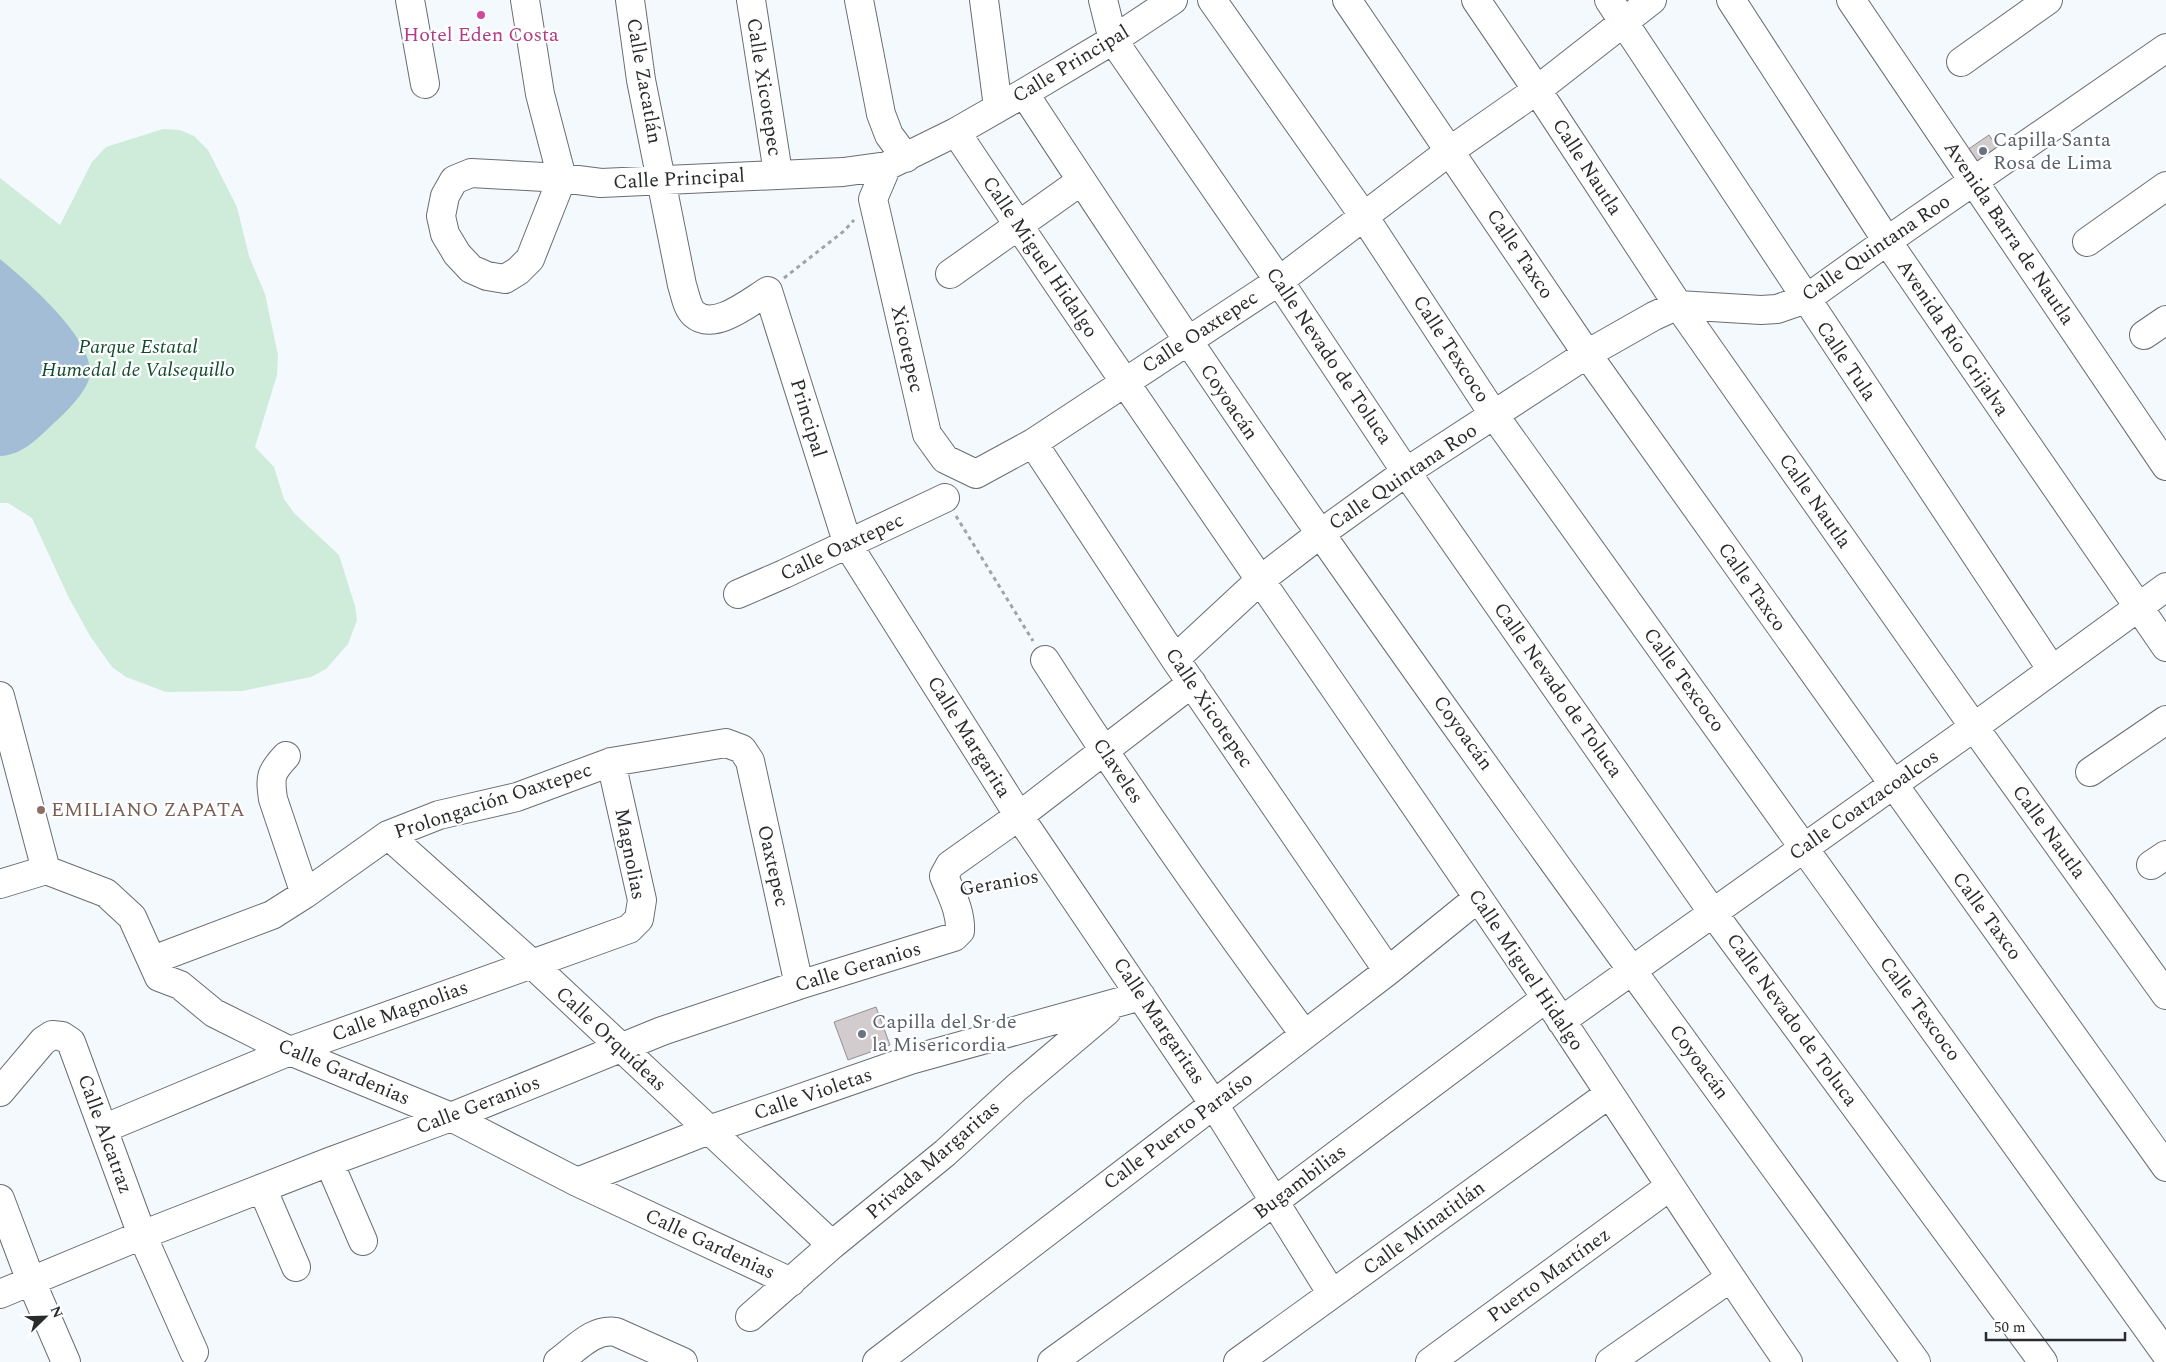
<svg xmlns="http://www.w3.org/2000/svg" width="2166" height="1362" font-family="Spectral,serif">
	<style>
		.green { fill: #ceecd9 }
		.water { fill: #a3bdd7 }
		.building { fill: #d2ccce; stroke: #938e8f }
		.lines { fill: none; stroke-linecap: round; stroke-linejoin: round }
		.minor-casing { stroke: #6a6d71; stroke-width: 30 }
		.path { stroke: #a0a4a7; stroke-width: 3; stroke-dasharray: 4 4; stroke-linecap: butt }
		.minor { stroke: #fff; stroke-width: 28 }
		.hotel-dot { fill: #d1479c; stroke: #fff; stroke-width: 2 }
		.worship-dot { fill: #6b7280; stroke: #fff; stroke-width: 2 }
		.education-dot { fill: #8d6e63; stroke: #fff; stroke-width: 2 }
		.labels { text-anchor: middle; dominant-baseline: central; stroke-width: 4.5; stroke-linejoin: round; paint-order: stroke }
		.hotel-label { font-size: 20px; fill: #b23c85; stroke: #fff }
		.street-label { font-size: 20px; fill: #292b2c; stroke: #fff }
		.worship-label { font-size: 20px; fill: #5b616d; stroke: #fff; text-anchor: start }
		.park-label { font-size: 20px; font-style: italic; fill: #114c30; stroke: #fff }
		.education-label { font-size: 20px; fill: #785e54; stroke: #fff; text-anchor: start }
	</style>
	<rect width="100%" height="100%" fill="#f4f9fd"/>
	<path class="green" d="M163,129L180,130L194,136L208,150L237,207L249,256L265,294L278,355L277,375L255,447L274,467L284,499L295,514L339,555L355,606L357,620L348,644L326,669L311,677L242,691L166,692L126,677L112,667L90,636L68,596L32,518L8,503H0V178L60,225L92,162L106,147Z"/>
	<path class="water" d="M0,259C24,279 104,346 88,382C82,396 66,412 54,423C38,438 23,455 0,456Z"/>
	<path class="building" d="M1989,135L2000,151L1977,166L1967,150Z
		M876,1007L890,1045L848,1060L834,1022Z"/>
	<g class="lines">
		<g class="minor-casing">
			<path id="minor" d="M410,0L425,84
				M525,0L540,94L562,178L530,259L518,271L505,279L487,276L471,269L457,254L445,234L441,216L445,196L454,180L471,173L562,178L601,183L843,172L887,166L956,132L1024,93L1113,40L1173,0
				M630,0L641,80L682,285C685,294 687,308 694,314C714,332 750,302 768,291L848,545L1019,816L1213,1103L1332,1294
				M751,0L778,173
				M859,0L881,114L889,135L906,158
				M984,0L998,107
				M1103,0L1113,40L1279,281L1406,472L1713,913L2043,1362
				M1212,0L1363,215L1494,415L2166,1354
				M1347,0L1587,354L2166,1167
				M1476,0L1537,90L1678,305L1974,727L2166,995
				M1609,0L2052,670
				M1731,0L1887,241L2166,647
				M1851,0L2166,466
				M1961,62L2048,0
				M1024,93C1121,241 1218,388 1320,533C1515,812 1717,1087 1916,1362
				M956,132C1154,430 1361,723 1561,1020C1637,1134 1710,1249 1788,1362
				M887,166L873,199L927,434L945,459L976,474L1033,443L1279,281L1451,150L1537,90L1652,0
				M2087,242L2166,186
				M950,274L1081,181
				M2144,335L2166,320
				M1033,443L1175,659L1388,971
				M738,594L784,574L945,498
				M1175,659L1259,581L1320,534L1406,472L1587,354L1654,316L1678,305L1761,310L1777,309L1806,299L1887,241L2166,48
				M1045,660C1127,788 1214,912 1304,1034
				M0,696L46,870
				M286,756C270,773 270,777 273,799L305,894
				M2090,772L2166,720
				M388,835L531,963L832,1245
				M2151,865L2166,855
				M46,870L106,893L132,917L159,977L180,985L214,1013L290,1051L451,1117L577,1182L791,1282
				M0,884L46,870
				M153,960L272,915L305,894L388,835L439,815L517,797L611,762L726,743L742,749L750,761L799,985
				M1561,1021L1974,727L2166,587
				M0,1092L43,1041L52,1035L62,1036L71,1042L142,1235L194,1352
				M103,1129L290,1051L629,929L639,919L642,900L611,762
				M329,1162L363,1241
				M577,1182L709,1130L910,1060L1141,996
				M262,1188L296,1267
				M0,1199L31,1281L66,1362
				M0,1294L142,1235L329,1162L451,1117L662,1031L799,985L954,937L960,931C961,911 951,894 944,876L950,865L1019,816L1192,683
				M750,1317L832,1245L945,1153L1016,1088L1107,1011
				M558,1362C576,1349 593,1328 616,1332L683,1362
				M877,1362L1388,971L1478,898
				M1052,1362L1275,1201L1546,998
				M1238,1362L1609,1094
				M1430,1362L1669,1187
				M1610,1362L1730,1278"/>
		</g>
		<path class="path" d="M784,278L844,231L854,220
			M956,516L1033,641
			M973,888L1033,877"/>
		<use href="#minor" class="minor"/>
	</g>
	<circle class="hotel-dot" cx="481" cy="15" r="5"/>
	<g class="worship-dot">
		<circle cx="1983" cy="151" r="5"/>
		<circle cx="862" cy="1034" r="5"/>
	</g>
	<circle class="education-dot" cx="41" cy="810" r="5"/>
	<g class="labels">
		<g class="hotel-label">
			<text x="481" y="35">Hotel Eden Costa</text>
		</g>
		<g class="street-label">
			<text transform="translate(1071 64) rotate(-31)">Calle Principal</text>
			<text transform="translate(644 81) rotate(80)">Calle Zacatlán</text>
			<text transform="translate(764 87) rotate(81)">Calle Xicotepec</text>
			<text transform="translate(1587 167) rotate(57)">Calle Nautla</text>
			<text transform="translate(679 179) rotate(-3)">Calle Principal</text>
			<text transform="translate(2009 233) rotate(56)">Avenida Barra de Nautla</text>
			<text transform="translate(1876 248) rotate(-34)">Calle Quintana Roo</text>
			<text transform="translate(1520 254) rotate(56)">Calle Taxco</text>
			<text transform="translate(1040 257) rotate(56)">Calle Miguel Hidalgo</text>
			<text transform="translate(1200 332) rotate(-33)">Calle Oaxtepec</text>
			<text transform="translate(1953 338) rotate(56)">Avenida Río Grijalva</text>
			<text transform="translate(907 349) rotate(77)">Xicotepec</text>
			<text transform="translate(1451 349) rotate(57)">Calle Texcoco</text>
			<text transform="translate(1329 356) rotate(56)">Calle Nevado de Toluca</text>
			<text transform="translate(1846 361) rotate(56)">Calle Tula</text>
			<text transform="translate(1229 402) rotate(56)">Coyoacán</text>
			<text transform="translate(808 418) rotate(73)">Principal</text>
			<text transform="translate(1403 477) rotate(-34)">Calle Quintana Roo</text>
			<text transform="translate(1815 501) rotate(55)">Calle Nautla</text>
			<text transform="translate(842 547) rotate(-25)">Calle Oaxtepec</text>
			<text transform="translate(1752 587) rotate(55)">Calle Taxco</text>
			<text transform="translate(1684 680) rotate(54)">Calle Texcoco</text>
			<text transform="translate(1558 690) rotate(55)">Calle Nevado de Toluca</text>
			<text transform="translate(1209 708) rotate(56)">Calle Xicotepec</text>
			<text transform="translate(1463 733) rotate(54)">Coyoacán</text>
			<text transform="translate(969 737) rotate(58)">Calle Margarita</text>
			<text transform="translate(1118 771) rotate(56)">Claveles</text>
			<text transform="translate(493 801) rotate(-18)">Prolongación Oaxtepec</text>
			<text transform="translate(1864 805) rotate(-35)">Calle Coatzacoalcos</text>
			<text transform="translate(2049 832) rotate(54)">Calle Nautla</text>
			<text transform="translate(630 854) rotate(79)">Magnolias</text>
			<text transform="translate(773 866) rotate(77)">Oaxtepec</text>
			<text transform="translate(999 883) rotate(-10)">Geranios</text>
			<text transform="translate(1987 916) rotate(54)">Calle Taxco</text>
			<text transform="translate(858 967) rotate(-17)">Calle Geranios</text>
			<text transform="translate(1526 970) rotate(56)">Calle Miguel Hidalgo</text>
			<text transform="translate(1920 1009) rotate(54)">Calle Texcoco</text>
			<text transform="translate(400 1011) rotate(-20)">Calle Magnolias</text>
			<text transform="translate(1792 1020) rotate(54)">Calle Nevado de Toluca</text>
			<text transform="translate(1159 1021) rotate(56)">Calle Margaritas</text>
			<text transform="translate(611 1039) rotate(43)">Calle Orquídeas</text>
			<text transform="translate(1699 1062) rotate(54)">Coyoacán</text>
			<text transform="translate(344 1072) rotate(23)">Calle Gardenias</text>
			<text transform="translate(813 1094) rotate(-19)">Calle Violetas</text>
			<text transform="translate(478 1105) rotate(-21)">Calle Geranios</text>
			<text transform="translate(1178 1131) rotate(-37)">Calle Puerto Paraíso</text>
			<text transform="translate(105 1134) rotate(70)">Calle Alcatraz</text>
			<text transform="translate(933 1160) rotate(-41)">Privada Margaritas</text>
			<text transform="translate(1300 1182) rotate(-37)">Bugambilias</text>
			<text transform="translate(1424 1228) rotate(-36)">Calle Minatitlán</text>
			<text transform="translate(710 1244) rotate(25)">Calle Gardenias</text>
			<text transform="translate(1549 1275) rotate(-36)">Puerto Martínez</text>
		</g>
		<g class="worship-label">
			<text x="1993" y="140">Capilla Santa<tspan x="1993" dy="23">Rosa de Lima</tspan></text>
			<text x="872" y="1022">Capilla del Sr de<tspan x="872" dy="23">la Misericordia</tspan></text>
		</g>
		<g class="park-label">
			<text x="138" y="347">Parque Estatal<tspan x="138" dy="23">Humedal de Valsequillo</tspan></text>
		</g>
		<g class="education-label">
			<text x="51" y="810">EMILIANO ZAPATA</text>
		</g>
	</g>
	<g transform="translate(45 1317) rotate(67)" stroke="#ffffff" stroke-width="4" paint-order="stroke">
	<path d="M0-4L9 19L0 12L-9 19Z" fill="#292b2c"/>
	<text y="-8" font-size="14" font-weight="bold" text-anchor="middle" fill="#292b2c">N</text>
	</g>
	<path d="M1986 1332v8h139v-8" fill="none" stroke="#292b2c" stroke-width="2.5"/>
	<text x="1994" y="1332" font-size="15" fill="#292b2c" stroke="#ffffff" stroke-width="4" paint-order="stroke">50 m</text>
</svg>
